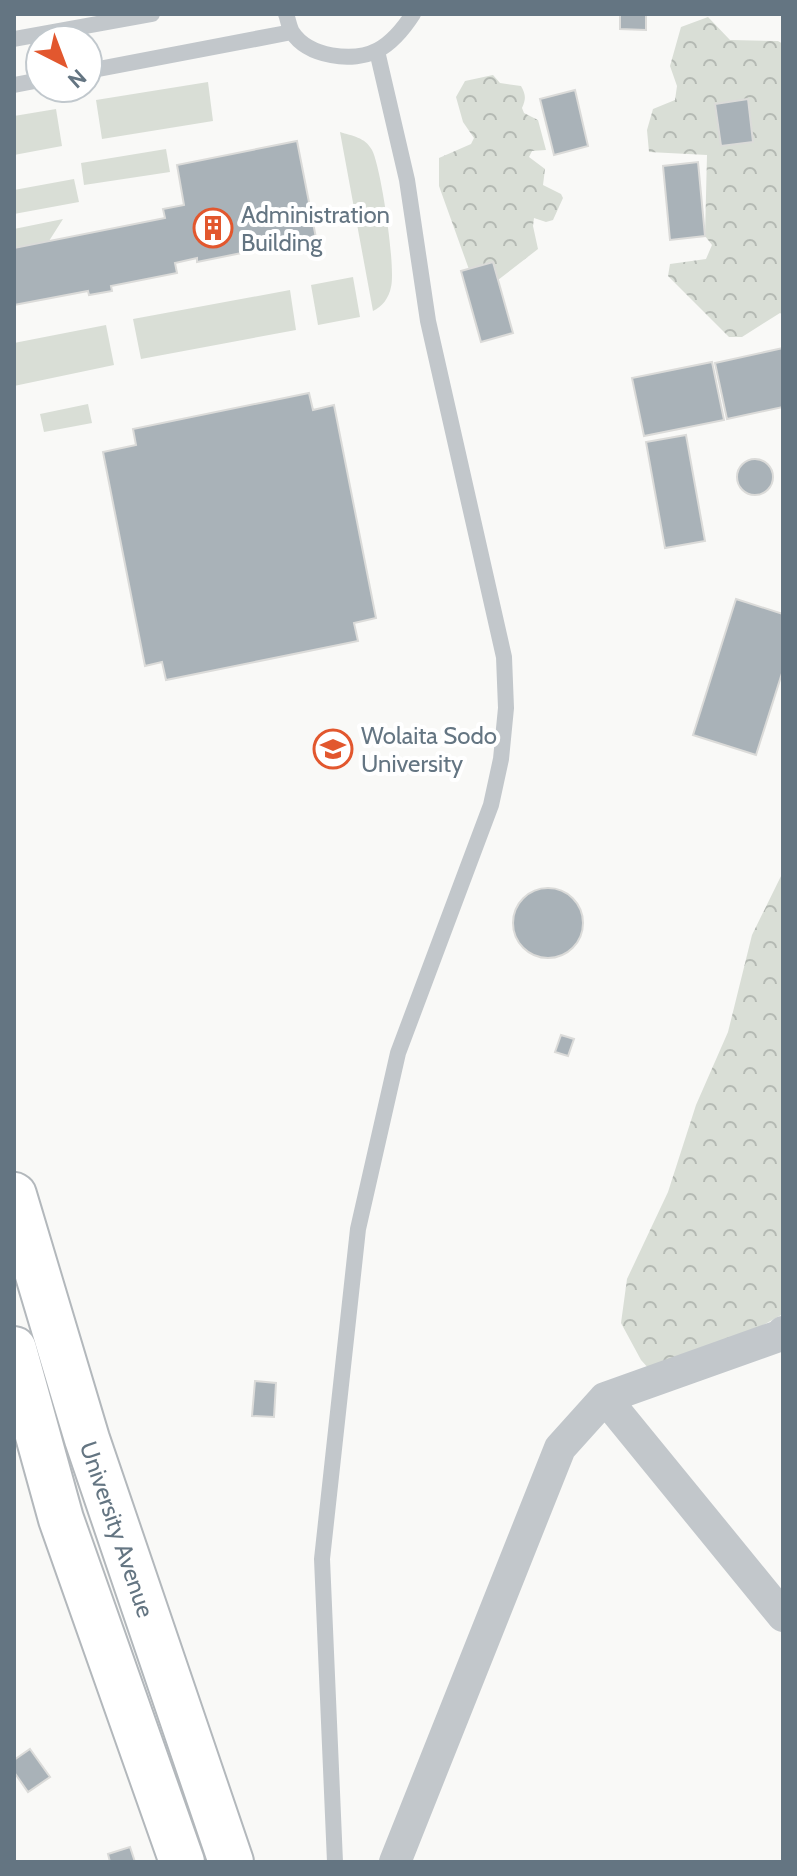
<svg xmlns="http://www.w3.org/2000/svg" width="797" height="1876" font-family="Cabin,sans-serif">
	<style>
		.green { fill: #d9ded6 }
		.forest { fill: url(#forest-crowns) }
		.building { fill: #a9b2b8; stroke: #dbdbd9; stroke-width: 2 }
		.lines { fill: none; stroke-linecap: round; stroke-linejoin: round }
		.trunk-casing { stroke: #b3b8bc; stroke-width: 48 }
		.service { stroke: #c2c7cb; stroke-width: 16 }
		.minor { stroke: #c2c7cb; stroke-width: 32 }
		.trunk { stroke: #fff; stroke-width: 44 }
		.labels { text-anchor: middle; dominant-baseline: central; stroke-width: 8; stroke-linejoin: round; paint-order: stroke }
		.poi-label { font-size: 24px; fill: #647582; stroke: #fff; text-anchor: start }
		.street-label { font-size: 24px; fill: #647582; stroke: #fff }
	</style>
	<defs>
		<pattern id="forest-crowns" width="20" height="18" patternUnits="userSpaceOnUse" patternTransform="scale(2)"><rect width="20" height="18" fill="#d9ded6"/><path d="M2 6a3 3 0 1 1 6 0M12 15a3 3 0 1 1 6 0" fill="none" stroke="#b4b9b3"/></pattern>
	</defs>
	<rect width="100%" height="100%" fill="#f9f9f7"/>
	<path class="green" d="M208,82L213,121L102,139L96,100Z
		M56,109L62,146L14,155V116Z
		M340,132C352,136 365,137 372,150C381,167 396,268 391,287C389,298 382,307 373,311Z
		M166,149L170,172L84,185L81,163Z
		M74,179L79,202L14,214V190Z
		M63,219L49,241L14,248V229Z
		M353,277L360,317L318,325L311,285Z
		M290,290L296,330L141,359L133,319Z
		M106,325L114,365L14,386V343Z
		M88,404L92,423L44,432L40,414Z"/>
	<path class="forest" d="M708,17L730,40L778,41L783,44V315L780,313L742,337H729L668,276L670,264L706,259L712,245L705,236L707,155L649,152L647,130L653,109L675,100L677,86L670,66L681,27Z
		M493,75L500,83L521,86C526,95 526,99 522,108L524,113L538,120L546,150L532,151L529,157L545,169L543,185L561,194L563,198L553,220L546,222L534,218L533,226L538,249L498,280L471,275L439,186V158L471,144L474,138L463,122L456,97L465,81Z
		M783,872V1314L729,1344L650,1370L641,1360L621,1323L627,1279L668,1192L696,1105L728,1032L752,935Z"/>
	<path class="building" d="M620,14H646V30L620,29Z
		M575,90L588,146L554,155L540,99Z
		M748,99L753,142L721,146L715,104Z
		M297,141L316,238L197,262V258L175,263L177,273L111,286L112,291L89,295L88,291L14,305V248L165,218L163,209L184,205L177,165Z
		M698,162L705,236L670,240L663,166Z
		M493,262L513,333L481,342L461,271Z
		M783,348V407L727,419L715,363Z
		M712,362L724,420L644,436L632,378Z
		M309,393L313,410L334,405L376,618L354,623L358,641L166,680L162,662L145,666L103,452L136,445L133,429Z
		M686,435L705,541L665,548L646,442Z
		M737 477a18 18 0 1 1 36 0a18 18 0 1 1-36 0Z
		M736,599L783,614V670L756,755L693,735Z
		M513 923a35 35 0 1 1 70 0a35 35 0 1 1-70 0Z
		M561,1035L574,1039L568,1056L555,1052Z
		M255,1381L276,1383L274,1417L252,1416Z
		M30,1749L50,1777L28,1792L14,1772V1760Z
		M130,1847L135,1862H110L108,1854Z"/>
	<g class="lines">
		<g class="trunk-casing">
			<g id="trunk">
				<path id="s1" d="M14,1195L87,1439L231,1862"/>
				<path d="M14,1349L61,1519L182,1862"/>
			</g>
		</g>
		<path class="service" d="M286,14C288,19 289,27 292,32C308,57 353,63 378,50C393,42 404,28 413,14
			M14,39L152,14
			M88,71L292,32
			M14,85L40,80
			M335,1862L322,1559L358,1229L398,1053L491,805L501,759L506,708L504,657L428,321L407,180L377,51"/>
		<path class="minor" d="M605,1398L783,1616
			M395,1862L560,1448L605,1398L779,1336L783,1332"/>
		<use href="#trunk" class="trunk"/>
	</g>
	<defs>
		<g id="building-ring" transform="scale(2)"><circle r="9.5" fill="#fff" stroke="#e2572e" stroke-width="1.5"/><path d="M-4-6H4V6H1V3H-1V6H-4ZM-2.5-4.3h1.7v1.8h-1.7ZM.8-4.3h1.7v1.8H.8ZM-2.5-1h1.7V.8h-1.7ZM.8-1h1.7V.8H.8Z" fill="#e2572e"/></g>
		<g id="university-ring" transform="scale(2)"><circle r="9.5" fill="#fff" stroke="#e2572e" stroke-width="1.5"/><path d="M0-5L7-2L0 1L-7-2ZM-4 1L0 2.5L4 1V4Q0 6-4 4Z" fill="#e2572e"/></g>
	</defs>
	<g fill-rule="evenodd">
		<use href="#building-ring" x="213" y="228"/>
		<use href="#university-ring" x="333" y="749"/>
	</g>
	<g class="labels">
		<g class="poi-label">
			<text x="241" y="214">Administration<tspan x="241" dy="28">Building</tspan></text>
			<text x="361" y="735">Wolaita Sodo<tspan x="361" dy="28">University</tspan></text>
		</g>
		<g class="street-label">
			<text stroke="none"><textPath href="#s1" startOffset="350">University Avenue</textPath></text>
		</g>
	</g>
	<rect width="797" height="1876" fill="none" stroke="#647582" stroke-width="32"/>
	<g transform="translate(64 64) rotate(138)"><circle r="38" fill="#ffffff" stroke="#c1c8cd" stroke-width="2"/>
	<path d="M0-6L14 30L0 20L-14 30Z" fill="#e2572e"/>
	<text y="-12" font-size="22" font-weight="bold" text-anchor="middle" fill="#647582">N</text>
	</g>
</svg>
